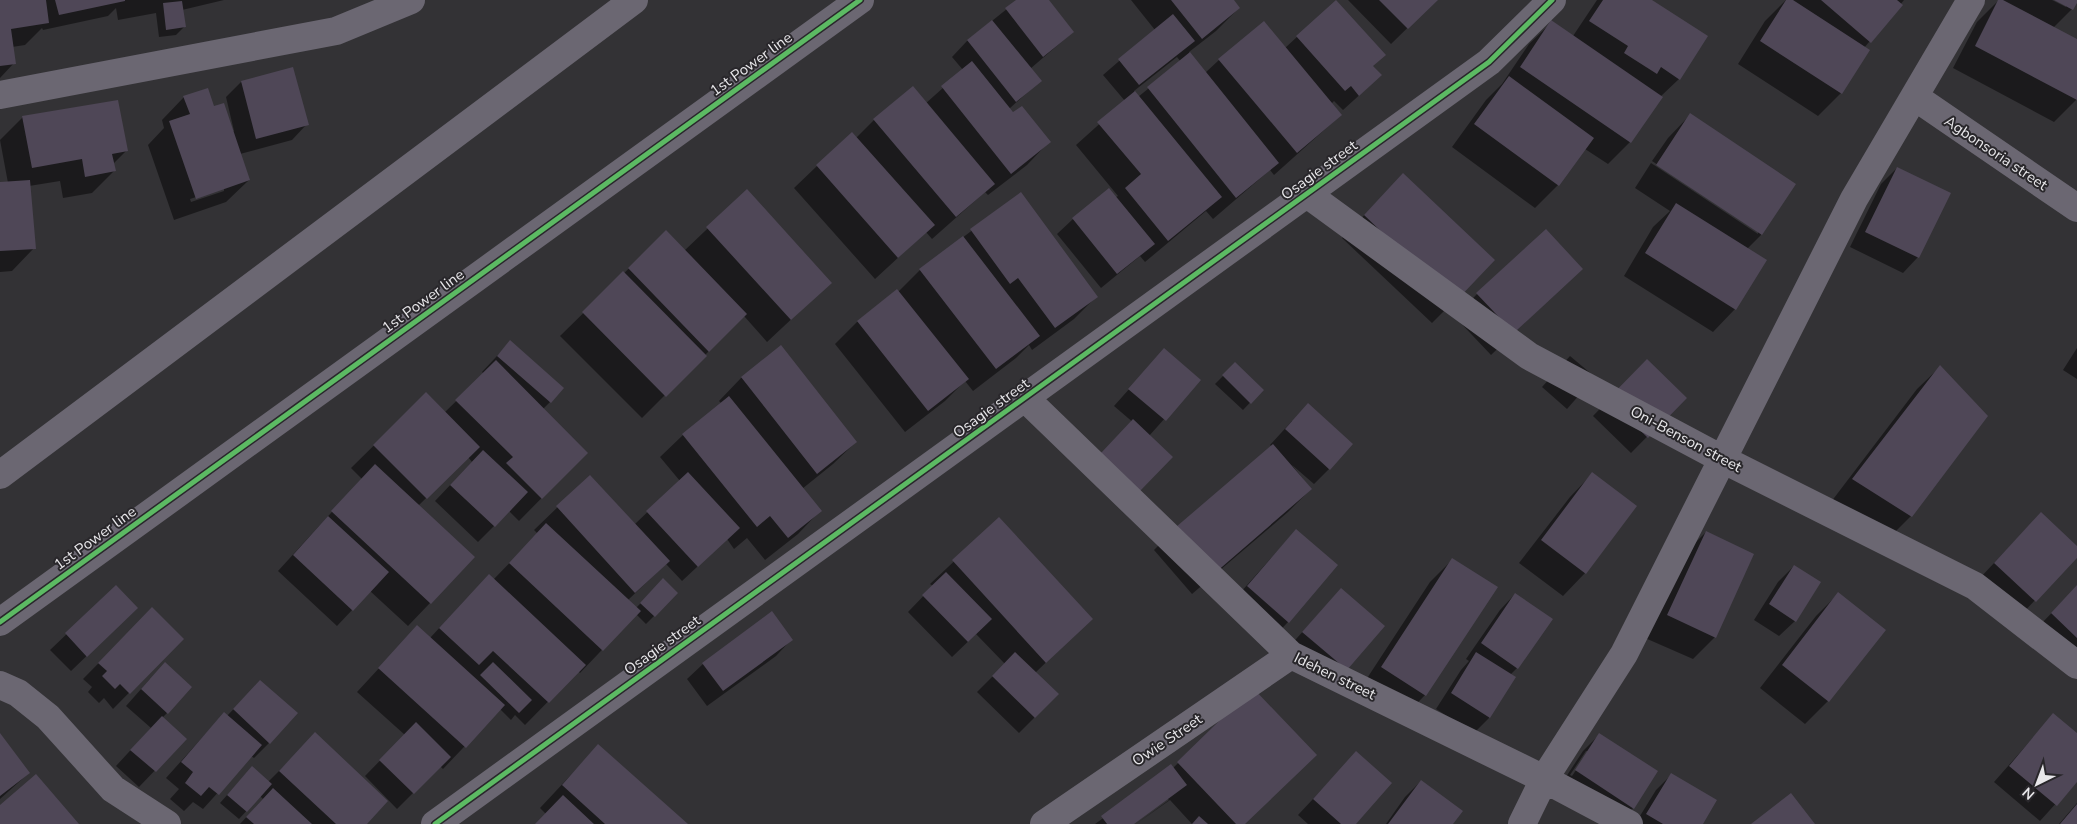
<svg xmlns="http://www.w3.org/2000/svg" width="2077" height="824" font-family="'Nunito Sans',sans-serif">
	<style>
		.shadow { fill: #0007; fill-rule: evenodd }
		.building { fill: #4f4757 }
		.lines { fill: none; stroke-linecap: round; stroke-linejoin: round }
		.minor { stroke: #6b6772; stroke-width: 28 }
		.cycleway-casing { stroke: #29272b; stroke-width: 8 }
		.cycleway { stroke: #5cba63; stroke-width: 5 }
		.labels { text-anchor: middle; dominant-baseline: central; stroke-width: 4; stroke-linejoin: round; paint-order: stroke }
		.street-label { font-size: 15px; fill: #e8e7ea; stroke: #29272b }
	</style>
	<rect width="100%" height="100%" fill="#333235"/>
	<path class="shadow" d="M0,0H224L182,10L184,27L176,35L159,37L156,13L118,20L116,8L108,16L43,30L42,28L25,45L12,47L14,63L0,78Z
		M1018,0H1048L1073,32L1030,69L1040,81L1009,109L1049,142L1027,165L988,195L985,192L932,239L926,232L875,279L794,188L817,166L856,138L874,120L925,104L963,70L952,57L967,41Z
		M1131,0H1232L1239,8L1216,31L1189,52L1205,73L1219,60L1285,48L1336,1L1372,66L1365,90L1343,110L1334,101L1331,104L1341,115L1274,175L1270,170L1213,219L1206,211L1145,262L1140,256L1101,288L1057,234L1073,219L1118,196L1076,145L1125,101L1103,75L1155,30ZM1177,57L1181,62L1138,97L1134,91Z
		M1348,0H1436L1391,44Z
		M1597,0H1650L1679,79L1660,97L1630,142L1608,164L1585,149L1558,185L1535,208L1452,147L1486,100L1502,84L1529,44L1552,22L1573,36Z
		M1786,0H1904L1864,48L1868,50L1841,93L1818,116L1738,64L1765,21Z
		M1999,0H2052L2066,7V5L2057,0H2077L2072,9L2053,28L2077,41V99L2054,122L1953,68L1977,22Z
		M241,82L307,124L292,140L240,154L249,180L226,202L174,220L148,145L164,128L162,120L184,97L214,107L232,132L234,131L226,97ZM224,188V191L191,202L190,199Z
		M1690,115L1794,184L1761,235L1747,249L1735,309L1713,332L1624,276L1653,227L1670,211L1635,188L1651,163L1758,234V231L1652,161L1668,138Z
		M23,117L126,151L113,164L114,171L92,193L63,198L60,181L29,186L34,248L12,271L0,272V184L8,183L0,140Z
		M1897,168L1918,257L1903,273L1850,247L1881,184Z
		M747,191L830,283L767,342L744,316L642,418L560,336L666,232L684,251Z
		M1020,194L1096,297L1074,319L1032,350L1029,345L1016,358L973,391L965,381L945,401L905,432L835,344L857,322L897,290L898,292L920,270Z
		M1381,198L1454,301L1432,323L1342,238Z
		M1581,269L1491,355L1455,317L1477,294Z
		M510,342L550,402L543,409L586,453L519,521L509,511L478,542L435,501L472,462L468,457L418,506L430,603L408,626L370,591L337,626L278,571L362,479L351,468L426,394L444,413L484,374L482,372Z
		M781,347L856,442L833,464L802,489L820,511L798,534L765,560L747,538L734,549L727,539L682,581L666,564L628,600L636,608L663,580L677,593L646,624L636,614L580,673L578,671L525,725L515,715L511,720L500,709L443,769L440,766L397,809L365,776L405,735L357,692L417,627L430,638L467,598L493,580L538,534L534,530L590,476L635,524L680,481L660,457L683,435L722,404L719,401L741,378Z
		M2077,348V379L2063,370Z
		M1164,350L1199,380L1149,436L1114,406Z
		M1570,356L1595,377L1567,409L1542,387Z
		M1647,360L1685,398L1631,453L1593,416Z
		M1235,364L1262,390L1243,410L1215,384Z
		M1940,367L1986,416L1911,516L1888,539L1831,502L1917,389Z
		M1292,421L1329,469L1314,484L1292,465L1311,489L1288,512L1192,594L1154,550L1176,528L1272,447L1270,445Z
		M1592,474L1585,573L1563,596L1519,563L1570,497Z
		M999,519L1091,619L1035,673V717L1019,733L977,692L1005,664L976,634L952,657L908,612L933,586L930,584Z
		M2026,529L2077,547V556L2020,616L1979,579Z
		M1296,530L1288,622L1273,638L1232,602Z
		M1706,532L1715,637L1693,659L1645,638L1683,555Z
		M1452,560L1425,695L1403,718L1360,689L1430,582Z
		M1794,566L1795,621L1779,636L1754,620L1778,582Z
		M116,587L121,623L71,671L50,650Z
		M2077,587V668L2036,629Z
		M1341,589L1383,626L1331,685L1288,648Z
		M1515,594L1517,668L1510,675L1489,718L1474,733L1436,709L1461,670L1469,661L1466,659L1500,610Z
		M1838,594L1884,630L1828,701L1805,724L1760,688L1816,616Z
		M152,609L182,639L113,709L104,698L99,703L88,692L92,687L83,679Z
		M791,640L776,656L707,706L687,679L703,664Z
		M150,679L167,713L162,718L185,739L139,787L116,766L151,728L126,706Z
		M1253,690L1244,824H1192L1170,800L1136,824L1169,800L1167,798L1131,824H1095L1173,768Z
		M245,697L269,743L254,758L251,756L203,809L193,802L184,811L170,799L179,789L166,778L209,730L224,714L227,716Z
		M2053,715L2077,735V780L2040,821L1994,782Z
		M0,735L29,773L0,799Z
		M1599,735L1633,808L1617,823L1560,786L1583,751ZM1586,751H1589L1572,776L1570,775Z
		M598,746L686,824H536L546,814L540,808Z
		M1356,753L1354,824H1308L1298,815Z
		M293,757L365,824H240L263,799L260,796L239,819L220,803L244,776L268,782Z
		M1671,775L1701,824H1635L1656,790Z
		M1421,781L1452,824H1386L1405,797Z
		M2077,803V824H2059Z"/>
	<path class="building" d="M0,0H46L49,23L11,29L16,64L0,66Z
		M55,0H125V1L59,15Z
		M1016,0H1049L1074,32L1043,57L1005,8Z
		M1171,0H1234L1240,8L1202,39Z
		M1336,0L1386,55L1373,66L1382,75L1359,96L1351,86L1345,91L1296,36Z
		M1379,0H1438L1408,29Z
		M1603,0H1652L1708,36L1680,80L1661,67L1657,74L1624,53L1628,46L1589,21Z
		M1786,0H1793L1870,50L1842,94L1760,41Z
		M1821,0H1897L1903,5L1871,43Z
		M1998,0H2003L2077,39V100L1975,46Z
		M2054,0H2077V3L2073,10Z
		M182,1L186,27L166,30L163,3Z
		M1173,14L1195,41L1139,85L1118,59Z
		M992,20L1042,81L1016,102L967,40Z
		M1551,20L1663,97L1631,143L1520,67Z
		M1264,21L1342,115L1297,153L1218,59Z
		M1190,52L1279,163L1236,198L1147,87Z
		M972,61L1013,112L1022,106L1051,142L1011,174L941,86Z
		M293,67L309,125L256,139L241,81Z
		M1509,76L1594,138L1559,186L1474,124Z
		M913,86L995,184L956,217L873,119Z
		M208,88L214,106L224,103L250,180L196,199L169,121L190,114L183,96Z
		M1135,91L1222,197L1168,241L1125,188L1141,174L1097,122Z
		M118,100L128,151L112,154L116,171L85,177L82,159L32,168L22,116Z
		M1690,113L1796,184L1762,235L1656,165Z
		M852,132L935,225L898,258L816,165Z
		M1897,167L1951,193L1919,258L1865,232Z
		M1403,173L1495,260L1455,302L1364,215Z
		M30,180L36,249L0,251V182Z
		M1109,188L1155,244L1117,274L1072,218Z
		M747,189L832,283L791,320L706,227Z
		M1021,192L1098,297L1055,328L1018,278L1010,284L970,229Z
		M1676,203L1767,260L1736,310L1645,253Z
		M1546,229L1583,269L1514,333L1476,293Z
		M666,230L747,314L709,352L628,268Z
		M963,236L1040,336L996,369L919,269Z
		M623,271L707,356L666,397L582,312Z
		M897,289L969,379L928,411L857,321Z
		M510,340L564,388L551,403L497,356Z
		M781,345L857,442L817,474L741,377Z
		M1164,348L1201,380L1166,421L1128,389Z
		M1647,359L1687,398L1648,438L1608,399Z
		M496,360L588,453L542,499L506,463L513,457L455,400Z
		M1235,362L1264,390L1251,404L1222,375Z
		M1940,365L1988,416L1912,517L1852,479Z
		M426,392L480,447L427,499L373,445Z
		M729,396L822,511L788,538L770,516L757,527L682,434Z
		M1308,403L1353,444L1330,470L1285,429Z
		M1133,419L1173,457L1140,491L1101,453Z
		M1273,444L1312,489L1215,573L1176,527Z
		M483,450L528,492L495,527L450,485Z
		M375,464L475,557L431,604L331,511Z
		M688,472L740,528L698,567L646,511Z
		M1592,472L1637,506L1586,574L1541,540Z
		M590,475L670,561L635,593L556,506Z
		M2041,512L2077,546V558L2036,602L1994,563Z
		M328,516L389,572L353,611L293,555Z
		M999,517L1093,619L1046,663L952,560Z
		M546,523L641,611L603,651L509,563Z
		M1296,529L1338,565L1289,623L1247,586Z
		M1706,531L1754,554L1716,638L1667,615Z
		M1452,558L1498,587L1426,696L1381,667Z
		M1794,565L1821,582L1796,622L1769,604Z
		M946,572L992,619L968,642L922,595Z
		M489,574L586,665L549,703L493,651L479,665L439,628Z
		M663,578L678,593L655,617L640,603Z
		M116,585L138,608L87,657L65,633Z
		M2077,585V638L2051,613Z
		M1341,588L1385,626L1347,670L1302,632Z
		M1838,592L1886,630L1829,702L1782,665Z
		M1515,593L1553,619L1518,669L1481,643Z
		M152,607L184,639L130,694L120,684L115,689L102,676L107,671L98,663Z
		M772,611L793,640L723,691L702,663Z
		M417,625L505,705L466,748L378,668Z
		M1015,652L1059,694L1035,718L992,676Z
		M1476,652L1516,677L1490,718L1451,693Z
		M165,662L192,687L168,714L141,689Z
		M493,662L532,700L519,713L480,675Z
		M260,680L298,713L270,744L233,709Z
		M1253,688L1317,755L1245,824H1236L1177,762Z
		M224,712L262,745L219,795L209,787L201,796L185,783L193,772L181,762Z
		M2053,713L2077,733V782L2057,806L2009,766Z
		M162,716L187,739L156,772L130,750Z
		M416,722L451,757L414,794L379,760Z
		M315,732L388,801L367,824H336L279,771Z
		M0,733L30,773L0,796Z
		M1599,733L1658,771L1634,809L1575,770Z
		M598,744L688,824H605L562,785Z
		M1356,751L1392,783L1356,824H1341L1313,799Z
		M1171,764L1187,785L1134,824H1107L1101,816Z
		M252,766L272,784L247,812L227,795Z
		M1671,773L1717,800L1703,824H1663L1646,814Z
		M36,774L79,824H0V805Z
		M1421,780L1463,811L1453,824H1388Z
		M273,788L312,824H254L246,817Z
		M1791,793L1815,824H1751Z
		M563,795L594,824H535Z
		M2077,804V824H2060Z
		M1199,816L1208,824H1192Z"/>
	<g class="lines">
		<path class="minor" d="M0,95L336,31L411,0
			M1915,97L2077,208
			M1307,194L1529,356L1724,460L1975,586L2077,665
			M1025,398L1291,655L1544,779L1629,824
			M0,475L634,0
			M0,622L860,0
			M0,685L18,693L48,717L113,789L167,824
			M435,824L1489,62L1552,0
			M1044,824L1291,655
			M1522,824L1544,779L1624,654L1854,199L1971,0"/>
		<g class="cycleway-casing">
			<path id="cycleway" d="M0,622L860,0
				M435,824L1489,62L1552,0"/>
		</g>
		<use href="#cycleway" class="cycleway"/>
	</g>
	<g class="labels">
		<g class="street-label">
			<text transform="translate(751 64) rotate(-36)">1st Power line</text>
			<text transform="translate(1996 153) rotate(34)">Agbonsoria street</text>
			<text transform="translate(1319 170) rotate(-36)">Osagie street</text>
			<text transform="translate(423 301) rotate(-36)">1st Power line</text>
			<text transform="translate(991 408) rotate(-36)">Osagie street</text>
			<text transform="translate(1686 439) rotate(28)">Oni-Benson street</text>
			<text transform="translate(95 538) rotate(-36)">1st Power line</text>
			<text transform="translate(662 645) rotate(-36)">Osagie street</text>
			<text transform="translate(1335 676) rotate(26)">Idehen street</text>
			<text transform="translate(1167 740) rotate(-34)">Owie Street</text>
		</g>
	</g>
	<g transform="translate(2037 784) rotate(222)" stroke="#29272b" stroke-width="4" paint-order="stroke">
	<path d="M0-4L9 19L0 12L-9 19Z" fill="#e8e7ea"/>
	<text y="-8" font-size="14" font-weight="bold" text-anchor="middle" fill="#e8e7ea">N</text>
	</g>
</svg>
